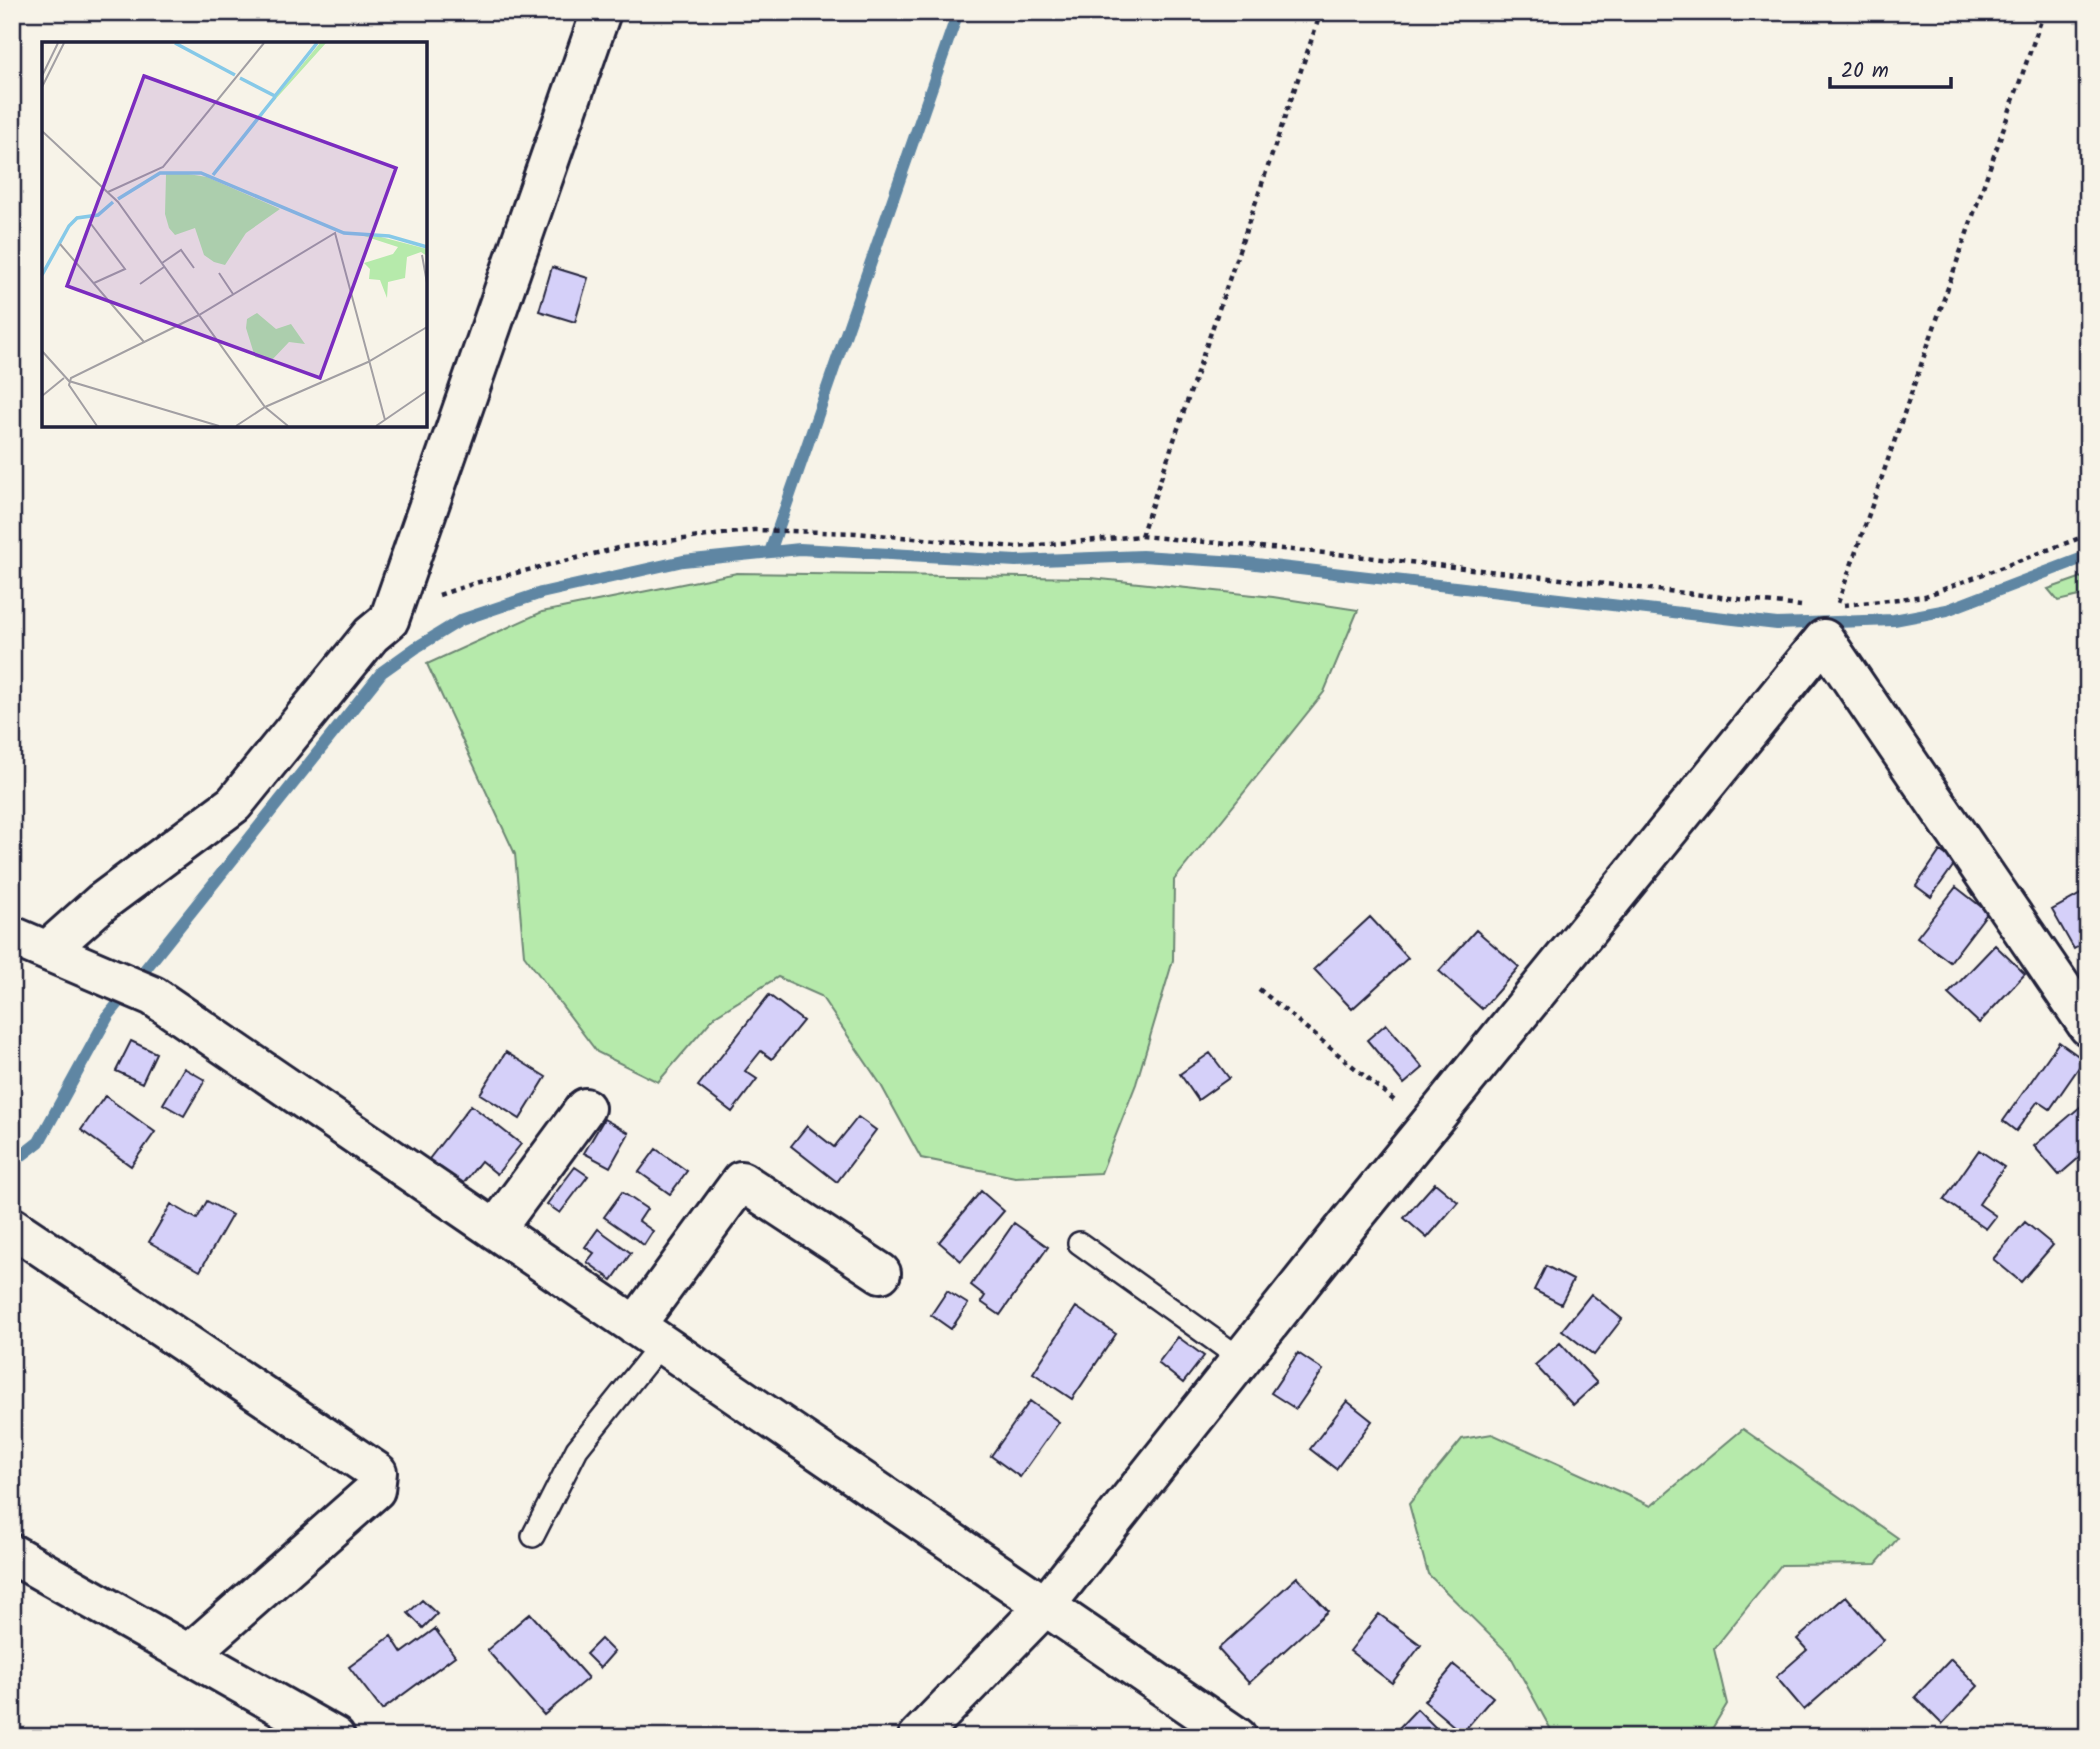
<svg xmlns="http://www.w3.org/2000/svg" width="2100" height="1749" font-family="Kalam,sans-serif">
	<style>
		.green { fill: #b6eaab; stroke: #6c8673; stroke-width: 2 }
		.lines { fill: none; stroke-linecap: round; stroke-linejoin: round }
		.stream { stroke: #5e86a3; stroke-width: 12 }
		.building { fill: #d5d0f9; stroke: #22223b; stroke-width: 2 }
		.service-casing { stroke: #22223b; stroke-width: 26 }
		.minor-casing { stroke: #22223b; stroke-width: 44 }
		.path { stroke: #22223b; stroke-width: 4.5; stroke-dasharray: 5 5; stroke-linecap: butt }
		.service { stroke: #f7f3e8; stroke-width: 21 }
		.minor { stroke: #f7f3e8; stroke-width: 38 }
		.inset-river { fill: none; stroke: #86c9e8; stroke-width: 3.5 }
		.inset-road { fill: none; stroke: #a29fa3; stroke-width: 2 }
		.view { fill: #7b2cbf; fill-opacity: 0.15; stroke: #7b2cbf; stroke-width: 3.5 }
		.inset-edge { fill: none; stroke: #22223b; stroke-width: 3.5 }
	</style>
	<rect width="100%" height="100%" fill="#f7f3e8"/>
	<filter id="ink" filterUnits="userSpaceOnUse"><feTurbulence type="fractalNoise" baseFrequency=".0143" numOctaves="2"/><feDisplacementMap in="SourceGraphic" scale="14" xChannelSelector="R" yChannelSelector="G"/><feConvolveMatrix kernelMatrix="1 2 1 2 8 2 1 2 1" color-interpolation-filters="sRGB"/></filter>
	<g filter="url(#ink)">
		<path class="green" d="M737,573L1091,578L1273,597L1358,610L1324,692L1174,880L1173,960L1136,1084L1101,1173L1015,1177L921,1158L881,1085L821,996L778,977L715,1016L658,1082L597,1052L524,955L515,854L427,664L542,612Z
			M2088,575V594L2058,601L2048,589Z
			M1743,1429L1898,1538L1876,1564L1781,1565L1714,1649L1727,1704L1707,1737H1555L1510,1655L1428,1574L1409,1504L1462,1439L1492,1434L1651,1506Z"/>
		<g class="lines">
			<path class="stream" d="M770,552L958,12
				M12,1163L39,1142L108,1016L382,672L417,647L461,620L541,593L683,561L800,549L1016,561L1142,556L1238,562L1777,624L1894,620L1947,610L2088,556"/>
		</g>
		<path class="building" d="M552,267L588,278L575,322L539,311Z
			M1940,851L1956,862L1931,897L1916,886Z
			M1956,887L1988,912L1950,962L1917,937Z
			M2088,890V941L2074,949L2052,910Z
			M1370,917L1408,958L1352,1009L1314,969Z
			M1476,930L1519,967L1482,1009L1439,971Z
			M1995,945L2025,974L1979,1023L1948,994Z
			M769,995L803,1021L772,1059L761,1051L745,1071L757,1079L732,1112L698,1086Z
			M1386,1024L1423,1068L1404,1084L1367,1040Z
			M131,1041L156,1053L142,1083L116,1071Z
			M2059,1042L2084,1060L2050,1109L2038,1101L2016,1131L2003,1121Z
			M506,1052L546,1077L520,1119L480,1094Z
			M1210,1053L1229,1078L1198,1100L1180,1074Z
			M184,1068L205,1080L184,1116L163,1104Z
			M105,1096L155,1132L131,1166L81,1130Z
			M2087,1101L2088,1150L2059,1175L2034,1146Z
			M471,1105L521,1144L497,1174L481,1161L459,1189L426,1163Z
			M858,1117L876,1130L837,1182L791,1146L807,1126L834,1147Z
			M604,1119L629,1133L610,1167L584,1153Z
			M656,1149L687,1171L670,1194L639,1172Z
			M1979,1150L2004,1167L1979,1204L1996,1216L1986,1229L1944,1200Z
			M575,1167L588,1176L560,1213L547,1204Z
			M1435,1183L1458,1202L1427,1238L1404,1218Z
			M981,1191L1004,1211L961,1261L939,1242Z
			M622,1192L647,1209L639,1221L653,1231L644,1245L604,1217Z
			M207,1201L232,1215L200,1271L149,1242L171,1204L197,1219Z
			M2025,1222L2053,1245L2021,1282L1993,1259Z
			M1014,1223L1048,1247L1000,1315L981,1302L985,1296L971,1285Z
			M598,1229L631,1253L612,1280L587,1262L594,1253L585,1247Z
			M1546,1266L1573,1280L1561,1304L1534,1290Z
			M947,1291L968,1304L951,1329L931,1315Z
			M1591,1294L1622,1319L1594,1355L1562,1330Z
			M1076,1307L1116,1334L1072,1399L1033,1373Z
			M1178,1337L1204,1356L1183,1383L1158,1363Z
			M1560,1343L1597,1383L1573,1405L1535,1365Z
			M1298,1353L1323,1370L1296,1409L1271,1393Z
			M1030,1401L1059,1422L1020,1477L991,1456Z
			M1347,1401L1372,1421L1336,1469L1310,1449Z
			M1297,1577L1328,1611L1249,1683L1218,1649Z
			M1846,1596L1884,1640L1804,1710L1776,1677L1807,1650L1797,1639Z
			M422,1600L437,1614L423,1628L408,1613Z
			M530,1613L588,1678L544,1715L487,1650Z
			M1379,1614L1421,1645L1392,1683L1350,1651Z
			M435,1629L455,1656L382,1710L349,1667L391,1636L402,1653Z
			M601,1639L614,1652L600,1668L586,1654Z
			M1951,1659L1978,1686L1942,1724L1915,1697Z
			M1454,1665L1493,1697L1462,1733L1424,1701Z
			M1417,1709L1437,1729L1430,1737H1400L1395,1732Z
			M1762,1727L1770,1737H1749Z"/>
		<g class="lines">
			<g class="service-casing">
				<path id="service" d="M1079,1243L1241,1359
					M533,1536L577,1449L661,1344"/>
			</g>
			<g class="minor-casing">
				<path id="minor" d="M12,936L153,996L1237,1737
					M48,950L102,902L234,804L371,635L389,620L601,12
					M12,1227L377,1472L375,1490L189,1654
					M495,1230L585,1108
					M635,1326L741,1181L881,1273
					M12,1554L335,1737
					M918,1737L1045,1606L1349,1223L1824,639L2088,1026"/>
			</g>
			<path class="path" d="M1141,536L1321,12
				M439,595L475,583L622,547L754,530L856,533L1016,547L1141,536L1347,555L1801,606
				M1838,603L2044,12
				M1844,605L1925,596L2088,535
				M1259,989L1396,1102"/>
			<use href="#service" class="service"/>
			<use href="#minor" class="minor"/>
		</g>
	</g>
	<g transform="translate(42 42)">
		<rect width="385" height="385" fill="#f7f3e8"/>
		<path d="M278,1H284L231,60L233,56ZM140,131L165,135L238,167L204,191L183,223L172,220L162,213L153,186L133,193L127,186L123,172L124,132ZM322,194L339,195L385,207V214L379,210L365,215L363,236L346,240L345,256L338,238L327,237L328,227L322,221L351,212L356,205ZM215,271L234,287L249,282L263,302L247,300L229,319L213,315L204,286L205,277Z" fill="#b6eaab"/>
		<path class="inset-river" d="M133,1L193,33M198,36L233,54L275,1M171,133L233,55M76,157L118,131H159L302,191L347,194L385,205M0,233L27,184L35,176L56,173L71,160"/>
		<path class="inset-road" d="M0,34L16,1M0,45L22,1M0,89L76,160L223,365L246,384M66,150L121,125L222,1M49,182L83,227L52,241M18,202L102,300M380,213L385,241M120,221L139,208L152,226M177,231L191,252M98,242L122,225M0,309L27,339L177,384M0,354L22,336M55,384L27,343L29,336L157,273L293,191L343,378M194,384L223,365L326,320L385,285M334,384L385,349"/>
		<path class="view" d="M102,34L354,126L278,336L25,244Z"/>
		<rect width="385" height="385" class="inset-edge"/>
	</g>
	<rect width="2100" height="1749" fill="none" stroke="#f7f3e8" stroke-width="42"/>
	<rect x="21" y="21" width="2058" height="1707" fill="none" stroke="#22223b" stroke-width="2.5" filter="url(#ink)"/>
	<path d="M1830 77v10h121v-10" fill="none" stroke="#22223b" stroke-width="3.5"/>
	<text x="1841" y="77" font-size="21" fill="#22223b" stroke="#f7f3e8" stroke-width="5" paint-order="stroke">20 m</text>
</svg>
